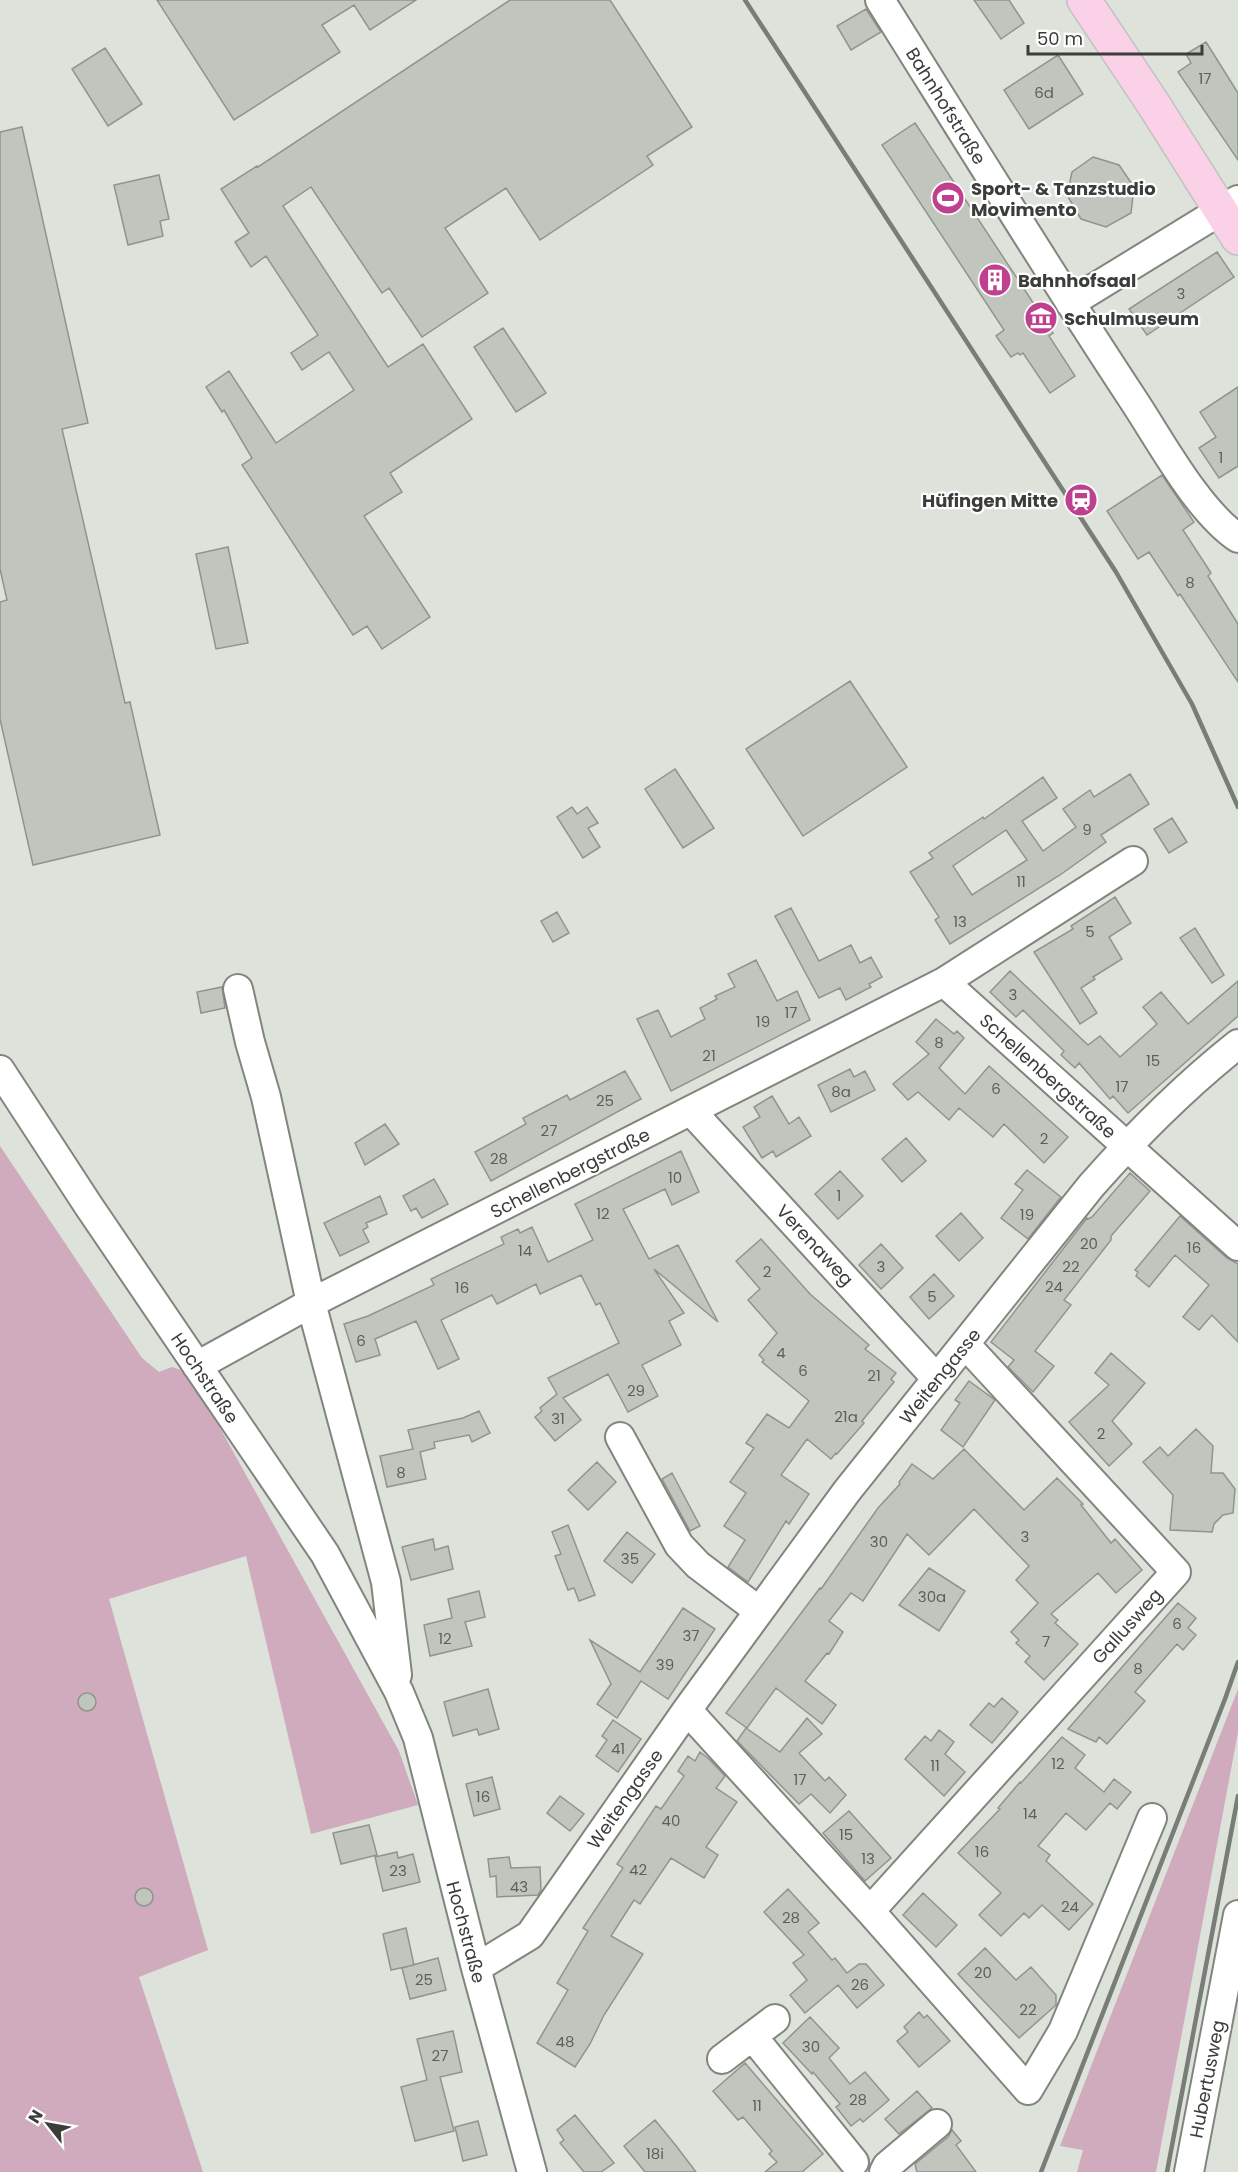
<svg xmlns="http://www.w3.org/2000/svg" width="1238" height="2172" font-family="Poppins,sans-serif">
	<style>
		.green { fill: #d0aabd }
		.building { fill: #c0c6bd; stroke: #8f958c; stroke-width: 1.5; fill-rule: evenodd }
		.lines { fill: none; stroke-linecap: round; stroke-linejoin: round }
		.minor-casing { stroke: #80867d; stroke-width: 32 }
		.major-casing { stroke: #c0c1c0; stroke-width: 36 }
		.minor { stroke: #fff; stroke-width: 28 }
		.major { stroke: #fbd1e8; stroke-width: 33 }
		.rail { stroke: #797d77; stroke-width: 4.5 }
		.labels { text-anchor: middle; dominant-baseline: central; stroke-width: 4.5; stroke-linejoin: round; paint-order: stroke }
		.number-label { font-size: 15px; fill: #5c5f5a }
		.street-label { font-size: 18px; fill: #3a3d39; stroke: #fff }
		.poi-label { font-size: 18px; font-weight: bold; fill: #3a3d39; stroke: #fff; text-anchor: start }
	</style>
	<rect width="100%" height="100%" fill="#dde3da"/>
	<path class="green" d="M0,1146L142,1358L159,1372L172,1367L187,1372L220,1428L399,1751L418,1805L311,1834L246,1556L109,1599L208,1950L139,1977L203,2172H0Z
		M1238,1689V1732L1156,2172H1077L1083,2150L1060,2146Z"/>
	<path class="building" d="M157,0H416L370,30L354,5L322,25L340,52L234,120Z
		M510,0H610L692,127L647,156L653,165L540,240L506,188L445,228L488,293L422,337L389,288L382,293L311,187L283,206L388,367L423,344L472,419L390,473L402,492L364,516L430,617L382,649L367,626L353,635L242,465L252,458L224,410L222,412L206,387L229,371L276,443L354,390L329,352L302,370L291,353L318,335L266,256L251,267L235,242L249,233L221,189L257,166L258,167Z
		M974,0H1009L1024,23L1001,39Z
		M866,9L881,32L851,50L837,26Z
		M1206,42L1238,93V160L1178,72L1191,63L1186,54Z
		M105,48L142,104L108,126L72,69Z
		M1058,55L1083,94L1029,129L1004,90Z
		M915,123L1053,333L1049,336L1075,376L1050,393L1023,353L1020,355L1018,353L1011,357L996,336L1004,330L882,145Z
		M22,127L88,423L62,429L125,703L130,702L160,835L33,865L0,719V602L7,600L0,569V132Z
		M1093,157L1119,165L1134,187L1131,213L1106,227L1081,219L1067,195L1072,172Z
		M159,175L169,219L160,221L163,236L128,245L114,185Z
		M1217,252L1234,277L1147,335L1129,309Z
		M503,328L546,393L516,412L474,347Z
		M1238,387V466L1219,478L1199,448L1216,437L1200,412Z
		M1162,475L1194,522L1183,530L1211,573L1208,576L1238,624V682L1180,594L1178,596L1149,552L1138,559L1107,511Z
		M228,547L248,643L216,649L196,554Z
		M850,681L907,767L803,836L746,749Z
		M675,769L714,828L683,848L645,789Z
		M1130,774L1149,804L1101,835L1106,842L1060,875L950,944L935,920L939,917L910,872L933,858L929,853L983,817L984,819L1043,777L1057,798L1022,821L1043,851L1076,827L1063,809L1090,790L1094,797ZM1006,830L1027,860L972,895L953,866Z
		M572,807L577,814L587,807L598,823L588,828L600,847L583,858L557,817Z
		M1172,818L1187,842L1169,853L1154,829Z
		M1115,897L1131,923L1109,937L1122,959L1093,977L1095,979L1081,988L1097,1013L1080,1024L1034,952L1073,929L1071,926Z
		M791,908L819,961L851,945L860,963L871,957L882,977L869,984L871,987L846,1000L840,988L819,998L775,916Z
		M557,912L569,933L553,942L541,921Z
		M1195,928L1224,975L1212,983L1180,938Z
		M756,960L777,1001L797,991L810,1020L671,1091L637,1019L658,1010L671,1037L705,1019L700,1008L717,999L715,996L735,987L728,974Z
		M1010,971L1088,1045L1100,1036L1120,1057L1157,1024L1143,1007L1161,992L1188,1024L1238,981V1016L1128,1113L1113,1096L1110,1099L1079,1063L1075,1068L1061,1055L1064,1051L1023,1010L1016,1017L990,992Z
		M222,987L225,1008L201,1013L197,992Z
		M936,1019L954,1034L957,1031L964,1038L939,1068L965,1094L989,1066L1068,1137L1044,1163L1004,1124L993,1137L959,1108L949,1120L918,1092L908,1100L893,1084L929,1054L916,1042Z
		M850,1069L854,1077L865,1071L875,1090L831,1112L818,1085Z
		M625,1071L641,1099L491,1181L475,1152L526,1124L523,1118L567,1095L570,1100Z
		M772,1096L789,1124L799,1117L811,1136L776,1157L773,1151L762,1158L743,1127L760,1117L754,1107Z
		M385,1124L399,1144L365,1165L355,1143Z
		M906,1138L926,1161L902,1182L882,1159Z
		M681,1151L699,1192L672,1205L665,1189L623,1209L649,1259L678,1245L718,1322L654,1269L684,1313L669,1321L681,1345L642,1365L658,1396L628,1412L608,1374L563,1398L581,1420L555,1441L535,1417L542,1411L540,1408L557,1394L548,1378L619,1343L600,1303L596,1305L581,1275L540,1294L536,1284L497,1304L492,1295L441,1320L459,1359L438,1369L416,1321L375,1339L380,1355L356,1362L344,1324L368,1316L434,1285L431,1279L504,1244L501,1237L518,1229L520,1233L532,1227L548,1262L593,1240L575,1204Z
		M1027,1170L1061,1197L1028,1239L1001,1218L1023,1190L1015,1184Z
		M840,1171L863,1196L838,1219L815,1194Z
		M1130,1173L1150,1191L1111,1236V1240L1064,1300L1071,1305L1035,1351L1054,1366L1033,1392L1008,1367L1014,1360L991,1342L1087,1218L1088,1219L1092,1217Z
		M434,1179L448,1204L422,1218L416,1208L411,1211L403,1196Z
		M380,1196L387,1214L366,1223L368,1227L363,1230L369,1242L340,1256L324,1223Z
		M961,1213L983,1238L959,1261L936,1236Z
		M1180,1216L1227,1258L1238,1264V1342L1212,1315L1199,1330L1183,1317L1209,1285L1175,1255L1149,1287L1136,1276L1138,1272L1135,1270Z
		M761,1239L810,1294L869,1345L865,1349L896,1373L891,1379L894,1382L862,1421L864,1423L837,1454L836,1453L831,1459L807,1439L781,1475L809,1494L789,1524L786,1521L748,1582L728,1567L745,1540L724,1526L746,1493L730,1482L754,1448L746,1443L767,1414L789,1428L809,1401L762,1362L764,1360L759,1355L777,1333L748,1300L760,1289L736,1261Z
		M881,1244L903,1268L881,1289L859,1265Z
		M934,1274L954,1296L929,1319L910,1297Z
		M1111,1353L1145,1383L1112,1421L1132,1444L1109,1466L1069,1422L1109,1385L1095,1373Z
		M969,1381L995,1400L963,1447L941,1430L960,1403L955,1400Z
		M479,1411L490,1433L472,1442L469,1435L434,1442L435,1448L420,1452L426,1479L387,1487L380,1456L413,1449L408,1430L463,1418Z
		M1196,1429L1213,1446L1211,1473H1223L1235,1489L1233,1513L1223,1515L1214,1524L1212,1532L1170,1530L1173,1495L1143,1462L1160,1447L1168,1456Z
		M964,1449L1024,1510L1057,1478L1083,1504L1081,1505L1111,1543L1115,1539L1142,1570L1116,1593L1098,1573L1051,1614L1058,1620L1055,1623L1078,1644L1044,1680L1025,1662L1030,1656L1016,1643L1019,1640L1011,1632L1038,1603L1016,1580L1029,1566L974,1509L929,1555L907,1534L863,1601L851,1593L829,1621L843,1632L829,1654L827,1653L805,1681L836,1705L822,1724L776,1688L747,1728L726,1713L820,1588L821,1589L878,1508L900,1484L899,1482L912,1464L933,1479Z
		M597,1462L616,1482L588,1510L568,1490Z
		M672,1473L700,1526L690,1531L662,1479Z
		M568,1525L595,1595L579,1601L574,1588L568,1590L555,1556L561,1554L552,1532Z
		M627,1532L655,1554L632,1583L604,1561Z
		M433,1539L435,1550L448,1546L453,1569L411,1580L402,1547Z
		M929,1568L965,1591L939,1631L899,1605Z
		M479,1591L485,1617L465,1622L472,1646L430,1656L424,1625L452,1618L448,1599Z
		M1178,1603L1196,1618L1188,1628L1196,1635L1183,1650L1177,1644L1135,1692L1145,1701L1107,1744L1099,1737L1096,1742L1068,1729Z
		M683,1608L715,1629L668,1699L641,1681L617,1718L597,1704L611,1684L590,1640L640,1672Z
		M488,1689L499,1729L479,1735L477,1729L453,1736L444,1702Z
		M78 1702a9 9 0 1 1 18 0a9 9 0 1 1-18 0Z
		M1002,1698L1018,1712L992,1743L970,1725L989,1703L994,1707Z
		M807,1718L822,1734L799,1753L825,1781L829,1777L846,1795L830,1813L811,1794L799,1804L737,1741L746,1728L780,1752Z
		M613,1720L641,1739L618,1772L596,1756L607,1740L602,1736Z
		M939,1730L954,1742L945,1754L965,1772L944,1796L905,1759L925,1736L931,1741Z
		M1062,1737L1085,1755L1075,1768L1104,1792L1114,1779L1131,1792L1117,1809L1110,1803L1086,1830L1066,1813L1038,1846L1050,1855L1046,1861L1093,1904L1069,1930L1042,1905L1029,1918L1024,1913L1001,1936L979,1915L1001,1893L958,1853L1000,1809L998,1808L1020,1782L1021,1783Z
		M700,1752L709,1759L725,1776L716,1788L737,1802L706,1847L718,1855L704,1878L671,1858L640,1904L634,1900L611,1936L643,1954L604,2015L590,2044L575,2067L537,2043L568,1990L557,1983L588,1931L583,1928L623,1868L617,1864L656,1806L661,1809L684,1776L678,1771L688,1756L695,1761Z
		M492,1777L500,1809L474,1816L466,1784Z
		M560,1796L584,1814L570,1831L547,1813Z
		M849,1811L891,1858L865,1881L823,1833Z
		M369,1825L377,1855L341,1864L333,1833Z
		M397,1852L398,1858L413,1854L420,1882L383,1891L375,1857Z
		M509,1857L511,1868L540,1867L541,1890L538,1895L497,1897L496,1876L490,1877L488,1859Z
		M135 1897a9 9 0 1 1 18 0a9 9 0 1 1-18 0Z
		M788,1889L819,1923L808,1932L832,1960L835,1958L847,1973L859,1964H866L884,1985L857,2008L838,1985L805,2013L790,1995L807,1980L793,1963L804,1955L764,1912Z
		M923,1893L957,1925L936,1947L903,1915Z
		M406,1928L414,1965L391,1970L383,1934Z
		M985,1948L1016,1980L1031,1967L1056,1995V2005L1019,2038L958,1974Z
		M438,1958L446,1990L410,1999L402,1968Z
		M919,2012L924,2018L927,2015L950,2041L919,2067L897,2041L908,2032L904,2027Z
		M810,2017L839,2048L829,2058L850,2084L865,2072L889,2100L863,2122L860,2119L851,2126L836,2107L840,2104L813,2072L812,2074L783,2043Z
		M453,2031L462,2072L440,2077L454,2131L415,2141L401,2087L427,2080L417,2039Z
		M745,2063L823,2154L802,2172H765L777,2162L769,2154L772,2151L743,2117L738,2120L713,2091Z
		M917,2091L932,2108L899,2134L885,2119Z
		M575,2115L614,2163L601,2172H584L560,2143L564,2140L557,2130Z
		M655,2120L677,2147L696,2172H645L624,2146Z
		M478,2121L487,2155L463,2161L455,2127Z
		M952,2130L961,2141L956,2145L976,2172H917L915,2164L948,2137Z"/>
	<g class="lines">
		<g class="minor-casing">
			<path id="minor" d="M880,0C964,134 1047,269 1134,401C1161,442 1198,511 1238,538
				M1070,303L1238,200
				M944,982L1238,1246
				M238,989L250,1042L266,1097L311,1303L386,1582L397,1675
				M0,1070L88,1205L325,1554L399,1692L418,1738L476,1968L532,2172
				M692,1112L937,1379
				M197,1366L311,1303L944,982L1133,861
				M620,1437L679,1545L698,1565L759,1611
				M687,1710L870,1911L1176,1572L965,1344
				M870,1911L1028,2090L1063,2031L1152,1818
				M476,1968L530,1935L687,1710L847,1491L1091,1186C1136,1135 1185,1086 1238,1044
				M753,2037L854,2162
				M722,2059L775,2019
				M884,2172L887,2166L937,2124
				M1189,2172L1238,1915"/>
		</g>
		<g class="major-casing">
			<path id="major" d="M1084,0L1154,105L1238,238"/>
		</g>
		<use href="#minor" class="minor"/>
		<use href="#major" class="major"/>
		<path class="rail" d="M745,0L1116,572L1192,704L1238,807
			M1041,2172L1225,1699L1238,1662
			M1167,2172L1238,1796"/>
	</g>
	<defs>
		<g id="stadium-disc" transform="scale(1.725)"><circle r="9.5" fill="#be408e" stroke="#fff"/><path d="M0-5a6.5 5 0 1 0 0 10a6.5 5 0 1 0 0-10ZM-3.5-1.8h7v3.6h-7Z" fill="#fff"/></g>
		<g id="building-disc" transform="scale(1.725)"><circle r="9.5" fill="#be408e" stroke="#fff"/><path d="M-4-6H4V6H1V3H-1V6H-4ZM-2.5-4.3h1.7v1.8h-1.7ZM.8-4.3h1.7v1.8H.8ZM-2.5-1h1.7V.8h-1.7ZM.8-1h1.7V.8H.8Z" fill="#fff"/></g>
		<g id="museum-disc" transform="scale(1.725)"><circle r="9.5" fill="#be408e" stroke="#fff"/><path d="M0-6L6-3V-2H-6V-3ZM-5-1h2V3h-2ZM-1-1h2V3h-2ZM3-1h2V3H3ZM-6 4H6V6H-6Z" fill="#fff"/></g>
		<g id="station-disc" transform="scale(1.725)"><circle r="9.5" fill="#be408e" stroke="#fff"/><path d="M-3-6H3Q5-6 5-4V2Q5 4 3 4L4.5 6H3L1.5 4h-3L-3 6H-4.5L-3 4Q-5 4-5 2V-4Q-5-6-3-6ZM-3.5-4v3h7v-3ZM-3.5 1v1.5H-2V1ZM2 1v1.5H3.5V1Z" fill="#fff"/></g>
	</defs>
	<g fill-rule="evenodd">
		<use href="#stadium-disc" x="948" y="198"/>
		<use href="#building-disc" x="995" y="280"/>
		<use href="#museum-disc" x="1041" y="318"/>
		<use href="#station-disc" x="1081" y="500"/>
	</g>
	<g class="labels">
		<g class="number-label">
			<text x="1205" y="78">17</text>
			<text x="1044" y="92">6d</text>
			<text x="1181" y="293">3</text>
			<text x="1221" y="457">1</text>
			<text x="1190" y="582">8</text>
			<text x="1087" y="829">9</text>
			<text x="1021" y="881">11</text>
			<text x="960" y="921">13</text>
			<text x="1090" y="931">5</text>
			<text x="1013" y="994">3</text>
			<text x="791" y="1012">17</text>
			<text x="763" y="1021">19</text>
			<text x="939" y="1042">8</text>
			<text x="709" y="1055">21</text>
			<text x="1153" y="1060">15</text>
			<text x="1122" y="1086">17</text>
			<text x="996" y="1088">6</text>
			<text x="841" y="1091">8a</text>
			<text x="605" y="1100">25</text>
			<text x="549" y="1130">27</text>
			<text x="1044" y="1138">2</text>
			<text x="499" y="1158">28</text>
			<text x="675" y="1177">10</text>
			<text x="839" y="1195">1</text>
			<text x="603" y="1213">12</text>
			<text x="1027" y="1214">19</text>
			<text x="1089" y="1243">20</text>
			<text x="1194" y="1247">16</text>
			<text x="525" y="1250">14</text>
			<text x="881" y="1266">3</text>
			<text x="1071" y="1266">22</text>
			<text x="767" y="1271">2</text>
			<text x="1054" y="1286">24</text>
			<text x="462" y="1287">16</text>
			<text x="932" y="1296">5</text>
			<text x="361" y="1340">6</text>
			<text x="781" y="1352">4</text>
			<text x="803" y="1370">6</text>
			<text x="874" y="1375">21</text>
			<text x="636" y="1390">29</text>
			<text x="846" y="1416">21a</text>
			<text x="558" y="1418">31</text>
			<text x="1101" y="1433">2</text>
			<text x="401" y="1472">8</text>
			<text x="1025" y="1536">3</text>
			<text x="879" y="1541">30</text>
			<text x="630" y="1558">35</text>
			<text x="932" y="1596">30a</text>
			<text x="1177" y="1623">6</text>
			<text x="691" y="1635">37</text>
			<text x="445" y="1638">12</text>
			<text x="1046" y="1641">7</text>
			<text x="665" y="1664">39</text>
			<text x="1138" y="1668">8</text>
			<text x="618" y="1748">41</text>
			<text x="1058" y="1763">12</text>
			<text x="935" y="1765">11</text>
			<text x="800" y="1779">17</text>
			<text x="483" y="1796">16</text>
			<text x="1030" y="1813">14</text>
			<text x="671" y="1820">40</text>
			<text x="846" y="1834">15</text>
			<text x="982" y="1851">16</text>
			<text x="868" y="1858">13</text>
			<text x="638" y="1869">42</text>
			<text x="398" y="1870">23</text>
			<text x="519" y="1886">43</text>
			<text x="1070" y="1906">24</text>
			<text x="791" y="1917">28</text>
			<text x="983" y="1972">20</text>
			<text x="424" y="1979">25</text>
			<text x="860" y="1984">26</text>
			<text x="1028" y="2009">22</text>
			<text x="565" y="2041">48</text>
			<text x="811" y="2046">30</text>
			<text x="440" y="2055">27</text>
			<text x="858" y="2099">28</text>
			<text x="757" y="2105">11</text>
			<text x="655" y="2153">18i</text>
		</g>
		<g class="street-label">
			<text transform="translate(946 106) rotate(58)">Bahnhofstraße</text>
			<text transform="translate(1048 1076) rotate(42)">Schellenbergstraße</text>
			<text transform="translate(570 1173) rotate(-27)">Schellenbergstraße</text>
			<text transform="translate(815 1245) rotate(47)">Verenaweg</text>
			<text transform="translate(940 1376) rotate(-51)">Weitengasse</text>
			<text transform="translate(205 1378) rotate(56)">Hochstraße</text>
			<text transform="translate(1127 1626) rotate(-48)">Gallusweg</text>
			<text transform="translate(625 1799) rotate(-55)">Weitengasse</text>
			<text transform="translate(466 1932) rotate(75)">Hochstraße</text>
			<text transform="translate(1207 2079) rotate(-79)">Hubertusweg</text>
		</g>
		<g class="poi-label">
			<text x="971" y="188">Sport- &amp; Tanzstudio<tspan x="971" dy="21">Movimento</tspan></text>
			<text x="1018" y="280">Bahnhofsaal</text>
			<text x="1064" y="318">Schulmuseum</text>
			<text x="1058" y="500" text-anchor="end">Hüfingen Mitte</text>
		</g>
	</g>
	<g transform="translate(48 2124) rotate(301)" stroke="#ffffff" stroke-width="4.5" paint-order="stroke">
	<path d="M0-4.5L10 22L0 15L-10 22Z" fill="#3a3d39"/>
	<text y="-9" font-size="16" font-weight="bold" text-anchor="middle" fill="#3a3d39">N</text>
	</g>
	<path d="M1028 45v9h174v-9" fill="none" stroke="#3a3d39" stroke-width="3"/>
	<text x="1037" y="45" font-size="18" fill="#3a3d39" stroke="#ffffff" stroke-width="4.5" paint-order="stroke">50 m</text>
</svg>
